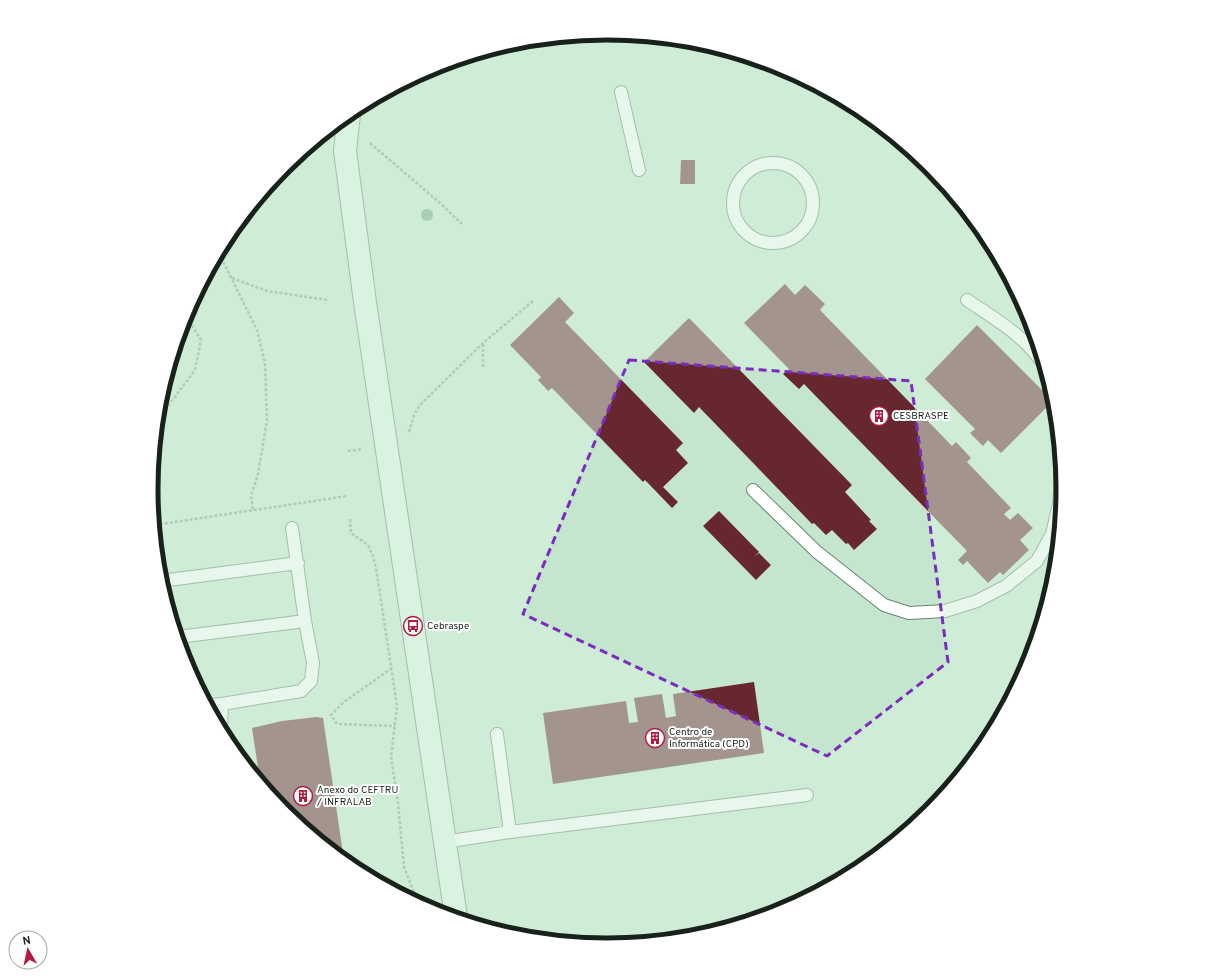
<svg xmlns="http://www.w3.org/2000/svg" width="1215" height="978" font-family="Overpass,sans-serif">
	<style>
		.built { fill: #c5e6ce }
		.building { fill: #66272f }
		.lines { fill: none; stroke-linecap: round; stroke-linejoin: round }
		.lane-casing { stroke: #6a8271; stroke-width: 14 }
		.secondary-casing { stroke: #6a8271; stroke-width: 24 }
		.path { stroke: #8b9e90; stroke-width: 2.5; stroke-dasharray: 3 2; stroke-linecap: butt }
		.lane { stroke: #fff; stroke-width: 12 }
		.secondary { stroke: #dff3e5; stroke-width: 22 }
		.tree { fill: #72a485 }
		.marked { fill: none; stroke: #7b2cbf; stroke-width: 3; stroke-dasharray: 8 5; stroke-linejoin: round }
		.labels { text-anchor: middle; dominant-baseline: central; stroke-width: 4; stroke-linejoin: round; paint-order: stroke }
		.poi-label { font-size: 10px; fill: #18221b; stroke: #fff; text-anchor: start }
		.rim { fill: none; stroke: #18221b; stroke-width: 5 }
	</style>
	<rect width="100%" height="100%" fill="#d6f0dd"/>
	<path class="built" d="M152 489a455 455 0 1 1 910 0a455 455 0 1 1-910 0Z"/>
	<path class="building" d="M681,160H695V184H680Z
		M785,284L795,295L805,285L825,304L820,310L952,446L956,442L971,458L967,462L1011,508L1004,514L1010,520L1018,513L1033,528L1020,540L1029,550L1003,575L1000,572L988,583L967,561L963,565L958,560L967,551L804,384L799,389L783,374L789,369L744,323Z
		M559,297L574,313L565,322L683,443L676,450L688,463L663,487L678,502L672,508L645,480L643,482L552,388L548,391L538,380L541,377L510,345Z
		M689,318L852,485L845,492L871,520L869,521L877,529L854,550L848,543L846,544L832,530L826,535L814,523L812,524L699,407L694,413L644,362Z
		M977,325L1053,401L1001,453L988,440L983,446L970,433L975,429L925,379Z
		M719,511L759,552L754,557L759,553L771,565L756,580L703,526Z
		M754,682L764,753L553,784L543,713L626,701L629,723L638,722L634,698L662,694L666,718L676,716L673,694Z
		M317,717L323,718L344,860L285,811L260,781L252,728L282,721Z"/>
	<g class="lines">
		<g class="lane-casing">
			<path id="lane" d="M621,92L639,170
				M733 203a40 40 0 1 1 80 0a40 40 0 1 1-80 0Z
				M967,300C995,319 1027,337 1045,367
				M753,490L817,552L884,605L909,613L945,611L977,601L1006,586L1037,561L1052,534L1059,504L1062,470
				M161,581L298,563
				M178,637L305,621
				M208,705L222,704
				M221,729L222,704L301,691L311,681L313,663L305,621L292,528
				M497,734L510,832
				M444,842L510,832L807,795"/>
		</g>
		<g class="secondary-casing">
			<path id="secondary" d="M349,114L345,151L365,302L456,917"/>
		</g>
		<path class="path" d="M370,143L440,203L462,224
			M219,253L257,330L265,363L267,420L258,474L251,496L253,511
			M232,278L267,291L328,300
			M483,367V344
			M159,418L195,370L201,340L191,324L189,309
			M409,432L414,415L420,405L483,343L533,301
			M348,451L363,449
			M350,519L351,533L368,545L373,556L376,568L397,706L391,757L398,803L404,867L418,903
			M155,525L347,496
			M392,668L344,702L331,715L337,724L395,726"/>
		<use href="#lane" class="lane"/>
		<use href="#secondary" class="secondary"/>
	</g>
	<circle class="tree" cx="427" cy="215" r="6"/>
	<path d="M0 0H1215V978H0ZM629,360L911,381L948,662L827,756L523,614Z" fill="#d6f0dd" fill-opacity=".55" fill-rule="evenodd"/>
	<path class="marked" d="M629,360L911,381L948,662L827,756L523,614Z"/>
	<defs>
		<g id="building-ring" transform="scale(1)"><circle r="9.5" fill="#fff" stroke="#b01d3e" stroke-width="1.5"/><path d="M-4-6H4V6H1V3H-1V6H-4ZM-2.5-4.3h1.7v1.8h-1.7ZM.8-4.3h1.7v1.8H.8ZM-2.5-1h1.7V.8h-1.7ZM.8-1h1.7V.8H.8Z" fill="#b01d3e"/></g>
		<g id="bus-ring" transform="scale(1)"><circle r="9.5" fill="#fff" stroke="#b01d3e" stroke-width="1.5"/><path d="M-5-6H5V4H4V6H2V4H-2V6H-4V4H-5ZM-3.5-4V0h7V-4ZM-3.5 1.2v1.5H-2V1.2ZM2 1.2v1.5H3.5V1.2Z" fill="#b01d3e"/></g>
	</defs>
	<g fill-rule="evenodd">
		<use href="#building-ring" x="879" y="416"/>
		<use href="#bus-ring" x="413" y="626"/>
		<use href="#building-ring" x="655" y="738"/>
		<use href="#building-ring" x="303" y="796"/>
	</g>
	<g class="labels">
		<g class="poi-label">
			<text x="893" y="416">CESBRASPE</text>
			<text x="427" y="626">Cebraspe</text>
			<text x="669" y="732">Centro de<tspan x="669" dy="12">Informática (CPD)</tspan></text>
			<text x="317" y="790">Anexo do CEFTRU<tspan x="317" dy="12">/ INFRALAB</tspan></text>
		</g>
	</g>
	<path d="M0 0H1215V978H0ZM158 489a449 449 0 1 1 898 0a449 449 0 1 1-898 0Z" fill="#fff" fill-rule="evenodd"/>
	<path class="rim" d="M158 489a449 449 0 1 1 898 0a449 449 0 1 1-898 0Z"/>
	<g transform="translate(28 950) rotate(351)"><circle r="19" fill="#ffffff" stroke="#a3a7a4"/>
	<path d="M0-3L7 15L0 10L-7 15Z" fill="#b01d3e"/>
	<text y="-6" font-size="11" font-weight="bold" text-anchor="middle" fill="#18221b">N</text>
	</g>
</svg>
